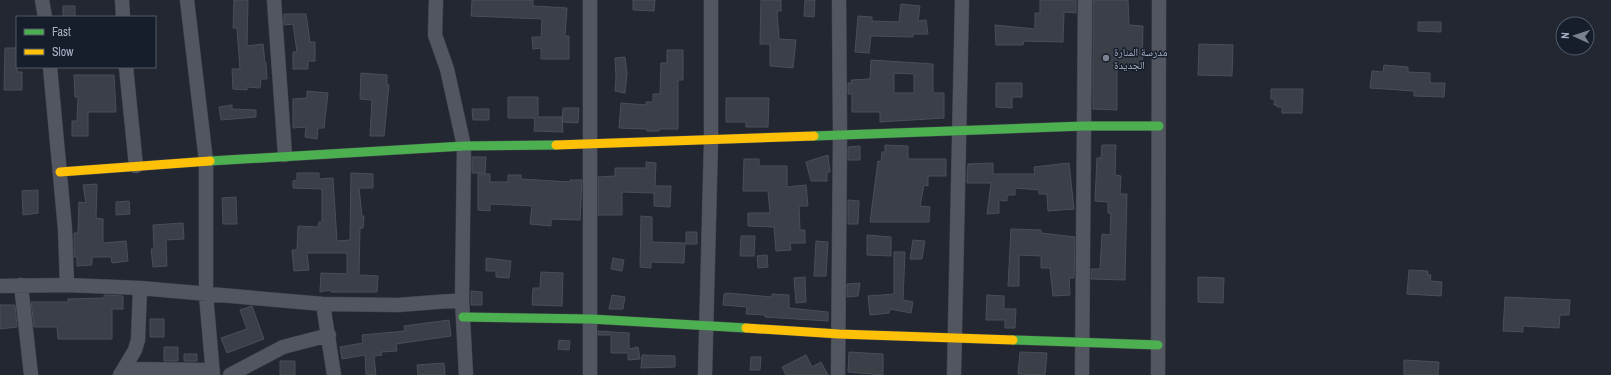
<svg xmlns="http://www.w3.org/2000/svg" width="1611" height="375" font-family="'Archivo Narrow','Noto Naskh Arabic',sans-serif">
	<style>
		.building { fill: #3a3f48; stroke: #494f59; fill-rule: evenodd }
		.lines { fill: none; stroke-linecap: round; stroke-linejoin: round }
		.street-casing { stroke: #3e4249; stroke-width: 15 }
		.fast-casing { stroke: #3e4249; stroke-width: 10 }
		.slow-casing { stroke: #3e4249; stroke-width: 10 }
		.street { stroke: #515660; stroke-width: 14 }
		.fast { stroke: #4caf50; stroke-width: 9 }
		.slow { stroke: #ffc107; stroke-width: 9 }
		.poi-dot { fill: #7a8191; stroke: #161e2b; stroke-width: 1.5 }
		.labels { text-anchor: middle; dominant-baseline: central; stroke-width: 3; stroke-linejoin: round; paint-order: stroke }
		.poi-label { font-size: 11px; fill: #a9b2c5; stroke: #161e2b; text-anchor: start }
	</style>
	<rect width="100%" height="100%" fill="#222731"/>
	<path class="building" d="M234,0H248L247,46L263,44L265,63H266L267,79H261L260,88L247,87V90L233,89L232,69H240L237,28H233Z
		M472,0H533V6L567,8L565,36H569V59H541V48L533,49L532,37H541L542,19L471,16Z
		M633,0H655L654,11L633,10Z
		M761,0H781V11H777L779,39L796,40L793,68L770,66V44H760Z
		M805,0H815L814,17L804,16Z
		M1040,0H1076V13L1064,12L1063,42L1024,41L1023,45H996L995,25L1035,29V13H1040Z
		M1093,0H1128L1129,25L1143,26L1142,68H1117V110L1093,109Z
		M901,4L920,6L918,21L926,20L928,34H913V37L871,36L869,53L855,52L858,16L872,17V21L899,22Z
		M63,6H75V17H63Z
		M284,14H306L310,42H315V61H308V69H293V52H297L293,24L284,25Z
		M1418,22H1441V32L1418,31Z
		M1199,44L1233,45L1232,76L1198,75Z
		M5,48H17V72H22V90H4Z
		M667,50H683V80H678V129H659V131H647L646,129L619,128L621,103L646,105V102H653V94H660L661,63H667Z
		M625,57L627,74L625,93L615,91L616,77L615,58Z
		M871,60L933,64V93H944V118L880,122V112H852V94H848V83H852L851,80L870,79ZM894,73L914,74V93H894Z
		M1384,65L1408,67V72L1430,73V83H1445L1444,97L1414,96V91L1370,88L1372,71L1383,72Z
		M361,73L387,75V85H389L384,136H370L372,100L360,99Z
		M74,75H114L116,112H88V136H72V121H77L78,97H75Z
		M996,83H1022V97H1012V108L996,107Z
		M1271,89H1303L1302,113H1282V107H1277V105H1274L1275,99H1271Z
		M307,91L328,93L324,128H318L317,139L305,137L306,127L293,128V99L307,98Z
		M508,97H538V117H562L563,132L534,131L535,118H508Z
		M726,98H769L768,127H746V122H726Z
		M232,105V109L256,110V117L221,120L219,107Z
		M563,108H579L578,123L562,122Z
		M472,109H489V120H473Z
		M885,145L908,146V159H946V176H928V186L924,185L920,206L930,207L929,222H870L878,161L881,162L882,152H885Z
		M1102,145H1116L1115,175L1121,176L1120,194H1127L1125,280L1091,279V269H1100L1102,234L1110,235L1111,213H1108V202L1095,201L1097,158H1101Z
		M860,146V160H848V147Z
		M828,155L830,172H827V181H811L806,162Z
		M472,157H486L485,173H472Z
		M744,159H759V166H787V187L806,185L808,206H799L800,230H805V243H790L791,250L776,251L774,227L748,226V213H770L768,191H743Z
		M646,162L656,163L655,186H671L670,207L654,206V193L622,192V215H598V177L615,176V168H646Z
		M993,163V174H1035L1034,167L1069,163L1074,209L1048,211L1047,194H1039V190L1015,188V195H1007V201L999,200V213L987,214L991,183H967V174L968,164Z
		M297,173H319V179L333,178L337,241L350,240L351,173L373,174V188H359L362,216H364L363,228H360L359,275L378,276L377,292H331L330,290L320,292L321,273L347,274V253H307L309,270L294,271L292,250H297L298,226L318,227L319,222H322V189L293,188V181L297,180Z
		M478,174H490V182H508V175H521V179L570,182V180H582L580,220L551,219V226L530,224L532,206L490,204V211L478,210Z
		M97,184L96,218L103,219V243L126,241L128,261L112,263L111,257H92V265L77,266V257H74V233H78L79,202L86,203L83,185Z
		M38,190V213L23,215L22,191Z
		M236,197L237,224H223L222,198Z
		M848,200L859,201L858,224H848Z
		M129,201L130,214L116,215V202Z
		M641,216L652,217V242L685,243L684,263L651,262V268L640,267Z
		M183,223L184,239L166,240L167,266L153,267L151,249H154L153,225Z
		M1011,229L1041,230V233L1075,237L1074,278H1069L1070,295L1053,296L1050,268H1041V256L1019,255V286H1008Z
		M686,232H697V244H686Z
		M867,235L891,237V256L867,255Z
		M741,236H755L754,256H740Z
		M913,240L925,241L922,259H910Z
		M816,241L828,242L826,276H814Z
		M894,252H905L903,300L913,302L911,313L890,309L889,313L870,315L868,296L894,294Z
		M767,255L768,267L758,268L757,256Z
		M486,258L511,261L509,278L496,277V271H486Z
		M613,258L624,260L622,271L611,269Z
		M1409,270L1428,271V275H1431L1430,281L1442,282L1441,296L1407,294Z
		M541,272L563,273L562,306L532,305L533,288H540Z
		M805,277L806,302L796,303L794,278Z
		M1198,277L1224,278L1223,303L1198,302Z
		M860,283L858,296L847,297V284Z
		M471,291L482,292V305H471Z
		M727,293L772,297V294L789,295V308L828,312V321L765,317V315L746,314L747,307L723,305L724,294Z
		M104,295L123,296V309H112V339H58L57,327H34L31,302H68V299L104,298Z
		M612,295L625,297L623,309H609Z
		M987,295L1004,296V309H1016L1015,328H1005V320H986Z
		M1505,297L1570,300L1569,315H1560L1559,328L1523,326V332L1503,331Z
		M0,305H15L17,327L0,329Z
		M252,306L264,339L227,353L221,338L247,329L240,310Z
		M150,319H164V337H150Z
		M449,320L451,336L396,344L397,351L381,352L382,355L374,356L376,375H366L365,355L342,359L340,347L363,343L362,335L405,331L404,326Z
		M598,331L629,333V349L638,347L640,359L628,360V353H611V335H598Z
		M559,340L570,341L569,350L558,349Z
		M164,347H178V361H164Z
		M849,352L883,354V375L848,372Z
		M1020,352L1047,353L1045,375L1018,374Z
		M184,354H197V361H184Z
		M642,355L675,356V367L641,368Z
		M806,355L812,367L821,362L828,375H786L782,367Z
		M751,357H761L760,370H750Z
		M1404,360L1439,362L1438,375H1404Z
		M280,361H295V375H280Z
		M444,363L445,375H418L417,365Z"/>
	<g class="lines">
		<g class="street-casing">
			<path id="street" d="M42,0L45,17
				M122,0L123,17
				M187,0L206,161V295L213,375
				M274,0L285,155
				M436,0L435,35L447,69L464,146L462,300L466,375
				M590,0V375
				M50,67L65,229L67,285
				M126,67L136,166
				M21,285L31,375
				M0,286L67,285L140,288L323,304L398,305L462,300
				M323,304L334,375
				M124,369L212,370
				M120,375L135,350L138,340L140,288
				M230,375L283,347L329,335
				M705,375L711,141V0
				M838,375L840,135L839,0
				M954,375L962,0
				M1082,375L1085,0
				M1158,375L1159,0"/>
		</g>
		<g class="fast-casing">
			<path id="fast" d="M814,136L1084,126H1159
				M210,161L464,146L556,145
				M463,317L591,319L746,328
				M1013,340L1158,345"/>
		</g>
		<g class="slow-casing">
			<path id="slow" d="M556,145L814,136
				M60,172L210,161
				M746,328L839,334L1013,340"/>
		</g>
		<use href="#street" class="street"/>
		<use href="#fast" class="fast"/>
		<use href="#slow" class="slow"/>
	</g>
	<circle class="poi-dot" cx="1106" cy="58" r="4"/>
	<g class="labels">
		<g class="poi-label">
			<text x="1114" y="52">مدرسة المنارة<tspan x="1114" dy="13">الجديدة</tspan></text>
		</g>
	</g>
	<rect x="16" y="16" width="140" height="52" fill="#161e2b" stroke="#515969"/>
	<rect x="24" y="29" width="20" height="6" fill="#4caf50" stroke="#515969"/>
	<text x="52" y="36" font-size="12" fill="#a9b2c5">Fast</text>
	<rect x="24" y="49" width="20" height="6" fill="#ffc107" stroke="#515969"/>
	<text x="52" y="56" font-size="12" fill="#a9b2c5">Slow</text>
	<g transform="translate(1575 36) rotate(273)"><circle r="19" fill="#161e2b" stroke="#515969"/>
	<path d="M0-3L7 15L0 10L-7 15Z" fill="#7a8191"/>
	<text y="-6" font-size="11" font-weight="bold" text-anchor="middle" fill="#a9b2c5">N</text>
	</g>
</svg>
